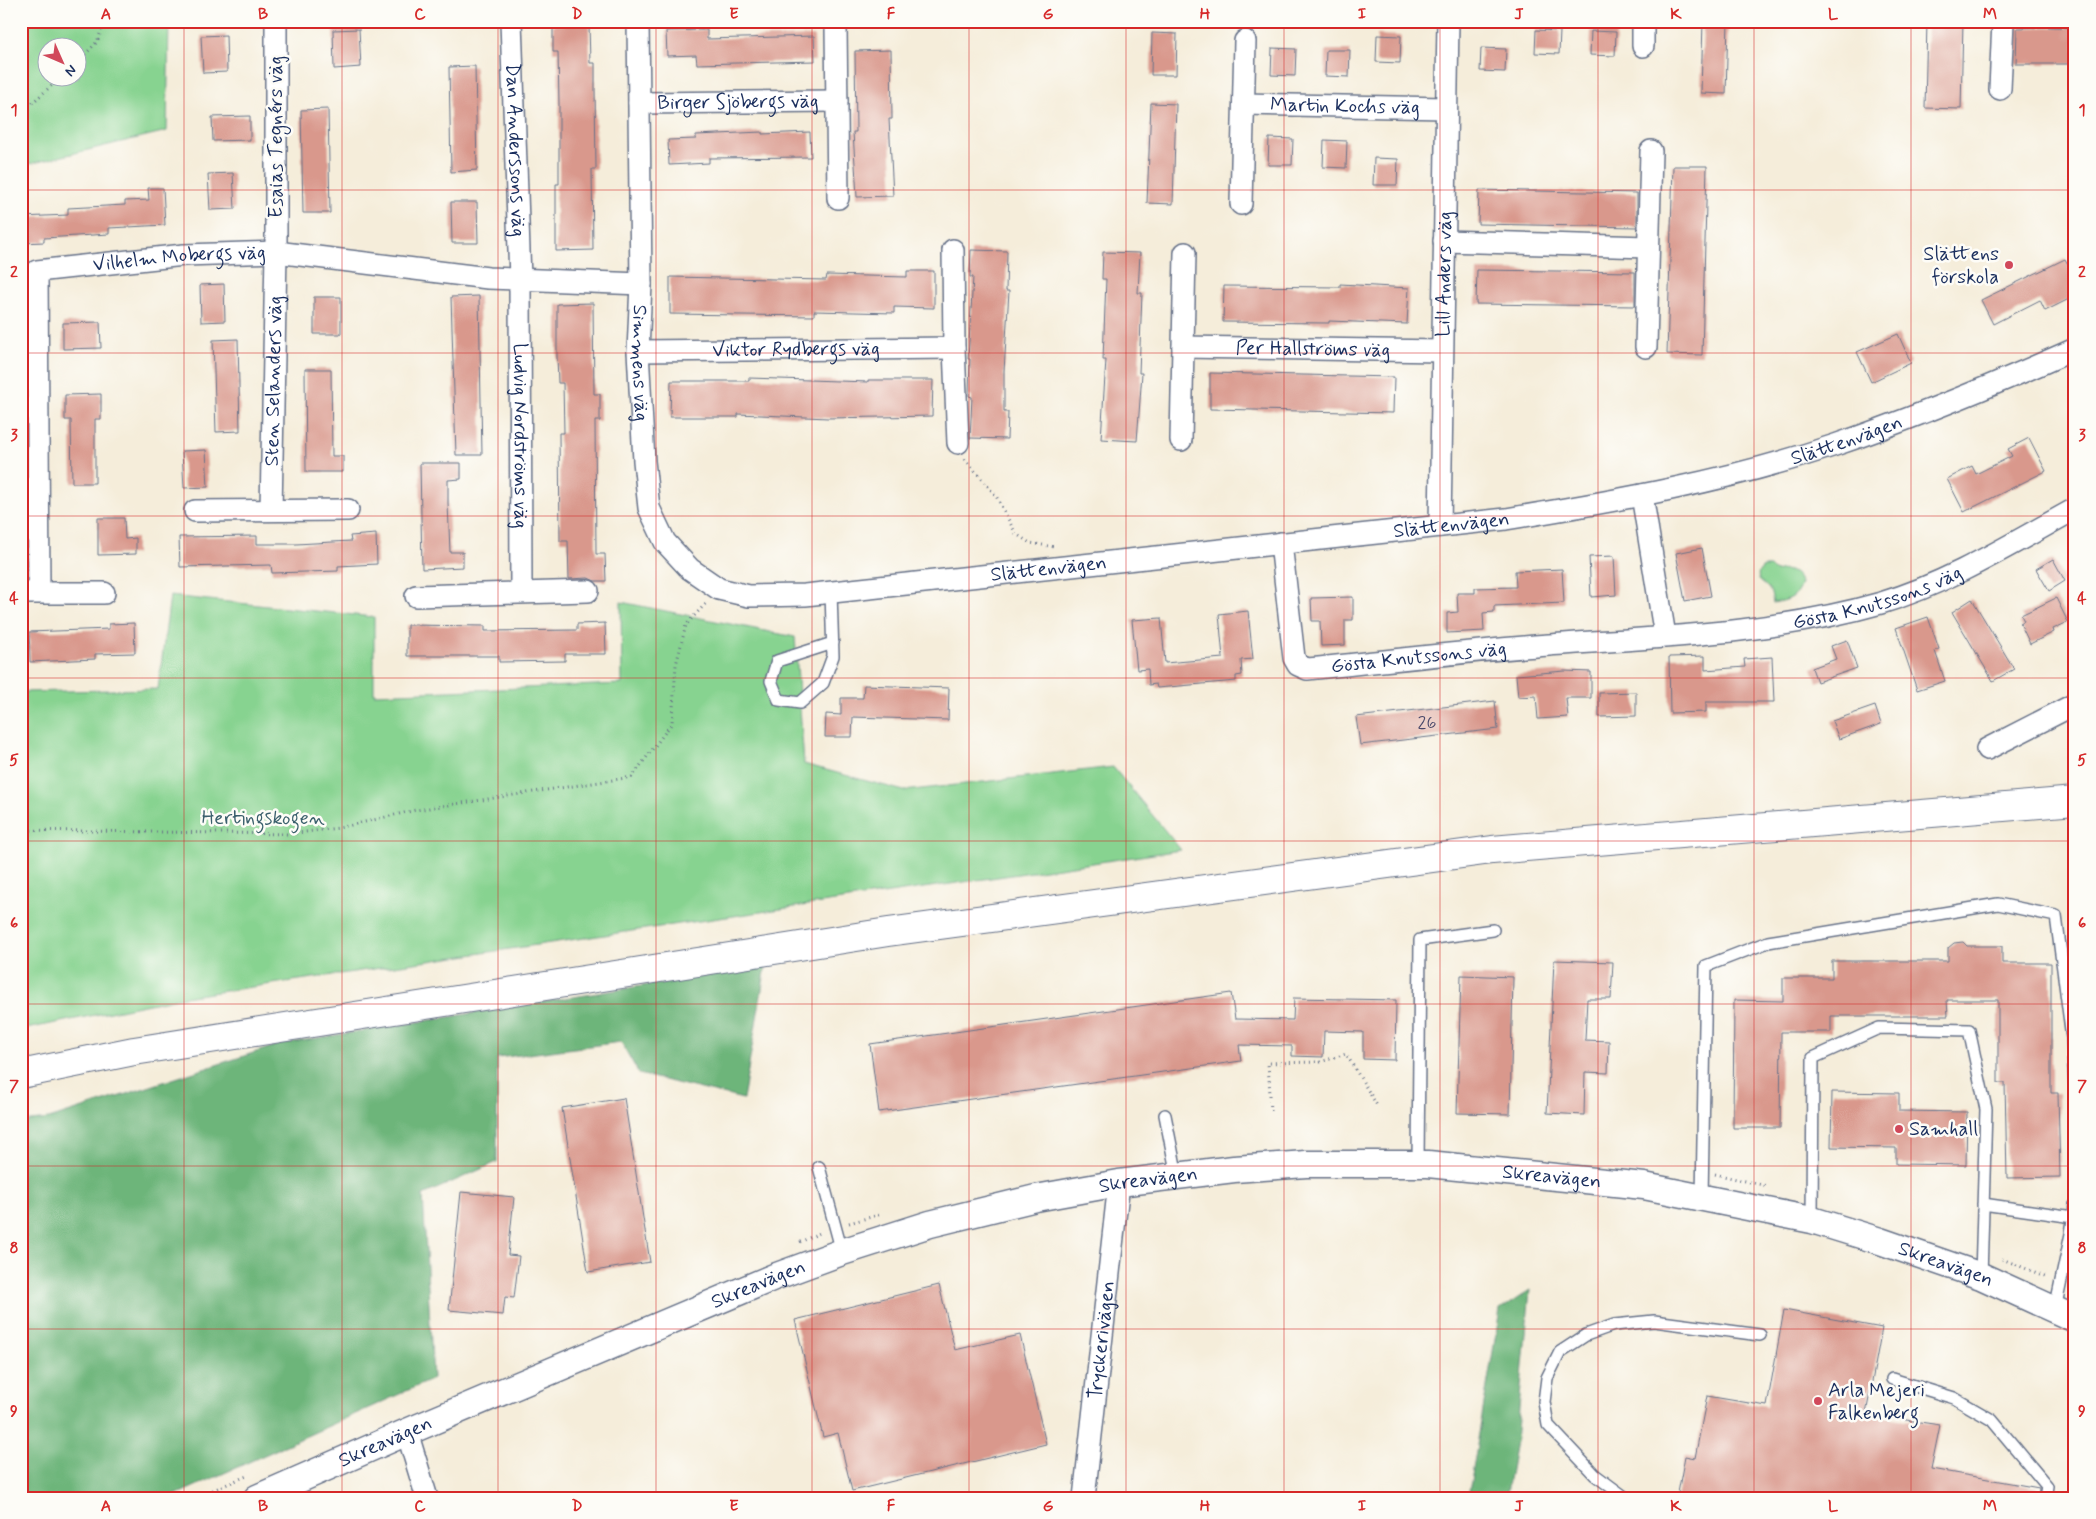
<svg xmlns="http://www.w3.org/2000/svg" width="2096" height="1519" font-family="Mynerve,sans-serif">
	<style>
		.green { fill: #87d390; stroke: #518177; fill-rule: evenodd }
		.forest { fill: #6db57a; stroke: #44726c }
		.building { fill: #d9988c }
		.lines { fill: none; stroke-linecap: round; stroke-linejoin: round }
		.service-casing { stroke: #677289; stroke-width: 14 }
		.minor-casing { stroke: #677289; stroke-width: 24 }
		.tertiary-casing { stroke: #677289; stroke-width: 29 }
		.secondary-casing { stroke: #677289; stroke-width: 30 }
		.path { stroke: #677289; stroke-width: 3; stroke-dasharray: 1 4; stroke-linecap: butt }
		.service { stroke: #fff; stroke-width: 11 }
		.minor { stroke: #fff; stroke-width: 21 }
		.tertiary { stroke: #fff; stroke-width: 26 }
		.secondary { stroke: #fff; stroke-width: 28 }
		.grid { fill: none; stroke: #d62828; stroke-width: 1; stroke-opacity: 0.55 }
		.poi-dot { fill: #d1495b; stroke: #fdfcf7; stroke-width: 2 }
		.labels { text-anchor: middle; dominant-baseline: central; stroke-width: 5; stroke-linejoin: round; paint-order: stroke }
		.number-label { font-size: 18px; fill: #4a496a }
		.street-label { font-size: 20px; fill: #1b2f5e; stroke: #fdfcf7 }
		.poi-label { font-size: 20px; fill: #1b2f5e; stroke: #fdfcf7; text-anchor: start }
		.park-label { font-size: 20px; fill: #3b606d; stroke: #fdfcf7 }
		.neatline { fill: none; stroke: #d62828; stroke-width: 2 }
		.grid-label { font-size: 16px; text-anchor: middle; font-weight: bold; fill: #d62828 }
	</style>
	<rect width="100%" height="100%" fill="#fdfcf7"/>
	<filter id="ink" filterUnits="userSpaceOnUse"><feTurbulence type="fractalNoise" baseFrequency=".02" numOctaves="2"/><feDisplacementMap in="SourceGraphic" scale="10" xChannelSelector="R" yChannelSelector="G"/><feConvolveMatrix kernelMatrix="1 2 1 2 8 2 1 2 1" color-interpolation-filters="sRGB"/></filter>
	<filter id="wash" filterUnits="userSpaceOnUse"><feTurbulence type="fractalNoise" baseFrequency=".0096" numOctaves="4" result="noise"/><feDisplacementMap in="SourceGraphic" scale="20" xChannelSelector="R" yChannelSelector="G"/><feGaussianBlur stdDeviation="1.12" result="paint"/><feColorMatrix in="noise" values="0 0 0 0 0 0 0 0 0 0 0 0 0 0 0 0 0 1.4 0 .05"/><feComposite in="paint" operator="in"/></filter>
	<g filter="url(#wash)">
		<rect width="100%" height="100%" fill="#f5edda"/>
		<path class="green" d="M21,21H169L167,131L21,166ZM48,48H78V78H48Z
			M1764,567H1770L1775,572C1788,568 1795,571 1801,583C1797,599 1787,600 1773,603C1770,587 1770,590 1759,580C1757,574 1759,570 1764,567Z
			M170,596L374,617V694L622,684L621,602L795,637L804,764L904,791L1113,767L1181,850L184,997L21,1030V692L158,689Z"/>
		<path class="forest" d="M766,966L743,1099L639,1074L621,1042L497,1058V1162L423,1195L433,1379L169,1498H21V1122L49,1119L281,1044Z
			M1530,1290L1516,1441L1506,1498H1468L1500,1310Z"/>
		<g id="blocks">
			<path class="building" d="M1703,21H1728L1726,94L1701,93Z
				M1927,21H1963L1961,109L1925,108Z
				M589,24L590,63H595V90L596,169H592L593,250L556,251V184H559V103L558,52H553V25Z
				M2048,27L2075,28L2074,64H2016L2017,28Z
				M359,29L361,67L334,69L333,30Z
				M707,30V39L814,36L815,61L697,64L696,55L667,56L666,31Z
				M1536,30L1560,31L1559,54L1535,53Z
				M1591,31L1616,32L1615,56L1590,55Z
				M1152,33L1177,34L1176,75H1151Z
				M226,35L227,72L203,73L201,36Z
				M1377,35L1401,36L1400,63L1376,62Z
				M1272,48L1296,49L1295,76L1271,75Z
				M1481,48L1506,49L1505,72L1480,71Z
				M891,50L892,119H889L893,196L857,197L853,132H856L855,51Z
				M1326,50H1350L1349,77L1325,76Z
				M475,66L477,170L451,172L449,67Z
				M1151,103L1176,104L1173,204L1147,203Z
				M328,109L330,213H303L301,110Z
				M250,116V140L213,141L212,117Z
				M762,132V134L810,132L811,157L709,158V163L669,165L668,140L696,139V135Z
				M1269,138L1293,139L1292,165H1268Z
				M1324,140L1347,141L1346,168L1323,167Z
				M1374,158L1398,159L1397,185H1373Z
				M1673,166H1707L1702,355L1667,354Z
				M233,173L235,209L210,210L208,174Z
				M148,188H163L165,225L109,228V234L44,238V242L21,243V217L68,215V208L125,205V201L149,200Z
				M1479,190L1637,193V227L1478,224Z
				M451,202H477L478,243H452Z
				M971,250L1007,251L1006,291H1009L1004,371V412H1008L1007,439L970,438L972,397L969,396L970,359H968L973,277H970Z
				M1103,252L1140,253L1138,293H1142L1139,373H1142L1137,441L1101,439L1106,360H1103L1106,279H1102Z
				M2065,259L2070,268L2075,266V296L2045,311L2040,300L1993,324L1981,300Z
				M1477,270L1635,272V306L1476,304Z
				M907,271H934V308L894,307V313L814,311V316L670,314V277L826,280L827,275L907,277Z
				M224,284L225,321L201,322L200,285Z
				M1340,284L1409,288L1407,324L1329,321V323L1223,322L1224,286L1340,287Z
				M479,296L482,455H456L451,297Z
				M314,297H341V334H314Z
				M593,303L594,394H600V421H595L596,554H605L606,581H595L588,578L569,579L568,541H560L559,433H564L563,383H558L557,356V304Z
				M100,322L101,348L63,349V323Z
				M1898,334L1911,363L1871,382L1857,352Z
				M238,339L240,431L216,432L213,340Z
				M305,369H331L332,456H343V472H306Z
				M1210,373L1394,377L1393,413L1210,409Z
				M749,378L868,382V380H933L932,416L828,418L738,414V417H670L671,381H749Z
				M101,394V419H95V483H72L71,420H65V395Z
				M2029,438L2046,471L1964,512L1947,479L1972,466L1976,474L2012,456L2008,449Z
				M206,450L208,487L184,488L182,451Z
				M420,463H461V479L448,480V503L450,552H463V567L422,569Z
				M98,518H124L125,539L136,538V554L98,555Z
				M376,534L377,564L338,566V571L272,573L271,565L180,567L179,537L257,536V544H296L351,541L350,536Z
				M1702,548L1711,596L1685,601L1676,553Z
				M1614,556L1616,595L1591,597L1589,557Z
				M2053,559L2065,581L2049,591L2036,569Z
				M1562,569L1564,603L1494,606V612L1483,613L1484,631L1447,633V613L1458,612L1457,593H1475V588L1516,587L1515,571Z
				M1353,597V620H1345V645L1321,646L1320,621H1312L1311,598Z
				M2056,598L2068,622L2053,629L2054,632L2030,644L2020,623L2024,621L2021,615Z
				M1972,599L2014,669L1993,681L1952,612Z
				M1248,611L1253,659L1241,660L1242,675L1236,676V681L1157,688L1156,684L1149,685L1148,669L1137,670L1132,620L1161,618L1165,663L1223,658L1219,614Z
				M1928,617L1939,649L1935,651L1945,681L1917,690L1896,628Z
				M134,623L135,653L95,654V659L30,662L29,632L109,629V624Z
				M605,623L606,654H565V661L499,662V656H407V625L485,626V631L577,630V624Z
				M1847,640L1857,668L1817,682L1812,668L1836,659L1831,646Z
				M1705,656V670L1745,667L1744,659L1772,657L1774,702H1706V712L1670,713L1669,657Z
				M1565,671L1591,672V698H1566L1568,717L1538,719L1536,696L1518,697L1516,675Z
				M864,685L949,688L948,720L853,717L852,737H825L826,714L841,715V698H863Z
				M1636,692V716L1599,717V693Z
				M1495,701L1498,729L1360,745L1356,717Z
				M1875,706L1881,724L1839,739L1832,721Z
				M1963,942L1967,946H2002V963H2051V1093H2058L2060,1177L2007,1178L2005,1083H1998V1000H1947L1948,1016H1831V1032H1781L1780,1128H1733L1734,1000L1783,1001V978H1832V961H1948V948L1954,943Z
				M1554,960L1613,962L1611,999H1587L1585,1040L1609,1041L1608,1073L1585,1072L1584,1115L1547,1113Z
				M1461,975L1513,977L1510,1114L1457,1113Z
				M1231,993L1235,1019L1293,1020L1294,998L1396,1000L1395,1060L1363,1059V1032L1324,1031L1323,1057L1292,1056V1046L1239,1045L1241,1061L879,1112L870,1044Z
				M1832,1092L1899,1093V1111L1967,1112L1966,1165L1896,1164V1148L1831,1147Z
				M624,1098L650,1262L588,1272L562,1108Z
				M461,1192L514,1197L508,1255L519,1256L514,1298L505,1297L503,1315L449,1310Z
				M939,1285L955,1350L1020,1335L1046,1444L852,1491L838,1433L823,1437L795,1320Z
				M1784,1310L1882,1328L1866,1414L1940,1425L1931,1469L2039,1488L2038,1498H1677L1685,1456L1695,1458L1707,1396L1767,1406Z"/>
		</g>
	</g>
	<g filter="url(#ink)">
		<use href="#blocks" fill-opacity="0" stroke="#677289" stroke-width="1"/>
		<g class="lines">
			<g class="service-casing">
				<path id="service" d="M831,592L833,656L823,683L800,703L779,700L771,681L777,661L833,643
					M1165,1115L1177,1176
					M1418,1164L1420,940L1493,930
					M819,1167L842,1252
					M1702,1198L1706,966L1768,942L1998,904L2056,916L2072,1038L2075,1085
					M1983,1204L2073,1217
					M1812,1220L1813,1058L1879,1028L1969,1030L1986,1109L1981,1276
					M2055,1309L2071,1234L2075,1205
					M1892,1379L1954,1398L1992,1420L2047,1486L2045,1498
					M1626,1498L1595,1475L1548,1425L1544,1402L1547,1378L1560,1352L1586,1335L1614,1325L1654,1321L1760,1335"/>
			</g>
			<g class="minor-casing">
				<g id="minor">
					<path id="s1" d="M511,21L520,279L521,592"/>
					<path id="s2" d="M638,21L641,284L638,351L644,461L649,508L665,542L690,569L719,589L749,596L805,595L1506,519C1616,501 1729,481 1835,445C1917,417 1996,384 2075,349"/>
					<path d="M1643,21V46"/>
					<path d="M836,27L838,198"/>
					<path d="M2000,89L2003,21"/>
					<path id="s3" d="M639,103L837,101"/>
					<path id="s4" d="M1245,104L1446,108"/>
					<path d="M1241,204L1245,41"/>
					<path d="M1444,241L1648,247"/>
					<path d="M953,250L954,348L958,443"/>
					<path id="s5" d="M1183,347L1442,351"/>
					<path d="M1646,347L1651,151"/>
					<path id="s6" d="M638,351L954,348"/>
					<path d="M1181,440L1185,253"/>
					<path d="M1642,495L1665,636"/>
					<path id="s7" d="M271,510L276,252V21"/>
					<path d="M195,511L348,510"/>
					<path id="s8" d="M1440,526L1448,21"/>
					<path id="s9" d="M1281,543L1294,658L1298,665L1307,669C1387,661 1468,651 1549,645C1660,637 1773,634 1881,603C1949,583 2013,543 2075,509"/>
					<path id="s10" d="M39,592L37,271L184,255L276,252L488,278L641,284"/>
					<path d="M21,593H104"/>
					<path d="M416,596L588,591"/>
					<path d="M1987,749L2075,704"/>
					<path d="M407,1432L427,1498"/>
					<path id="s11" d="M1084,1498L1119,1183"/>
				</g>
			</g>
			<g class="tertiary-casing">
				<g id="tertiary">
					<path id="s12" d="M257,1498L407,1432L774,1277L842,1252L930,1224L1036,1198L1119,1183L1234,1169L1306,1164H1428L1644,1186L1812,1220L1880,1241L1981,1276L2075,1319"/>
				</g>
			</g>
			<g class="secondary-casing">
				<path id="secondary" d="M21,1074L134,1051L888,932L1492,850L2075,801"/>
			</g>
			<path class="path" d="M78,62L97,42L105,21
				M21,113L60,78
				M965,459L996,496L1016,534L1030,543L1055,547
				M21,830L288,834L339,828L416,810L632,777L672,723L676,665L686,625L707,602
				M1271,1111L1268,1063L1320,1062L1346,1054L1378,1107
				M1715,1174L1767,1186
				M849,1223L882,1214
				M800,1242L822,1232
				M2002,1259L2047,1277
				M194,1498L249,1475"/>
			<use href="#service" class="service"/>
			<use href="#minor" class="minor"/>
			<use href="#tertiary" class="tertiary"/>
			<use href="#secondary" class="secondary"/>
		</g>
	</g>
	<path class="grid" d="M184,21V1498M342,21V1498M498,21V1498M656,21V1498M812,21V1498M969,21V1498M1126,21V1498M1284,21V1498M1440,21V1498M1598,21V1498M1754,21V1498M1911,21V1498M21,190H2075M21,353H2075M21,516H2075M21,678H2075M21,841H2075M21,1004H2075M21,1166H2075M21,1329H2075"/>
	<g class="poi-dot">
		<circle cx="2009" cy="265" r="5"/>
		<circle cx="1899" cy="1129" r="5"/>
		<circle cx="1818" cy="1401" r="5"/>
	</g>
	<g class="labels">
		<g class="number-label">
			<text x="1427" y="723">26</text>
		</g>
		<g class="street-label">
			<text stroke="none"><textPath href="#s3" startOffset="99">Birger Sjöbergs väg</textPath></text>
			<text stroke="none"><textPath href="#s4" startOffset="100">Martin Kochs väg</textPath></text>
			<text transform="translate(276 137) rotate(-90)">Esaias Tegnérs väg</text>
			<text stroke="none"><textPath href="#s1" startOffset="129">Dan Anderssons väg</textPath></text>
			<text stroke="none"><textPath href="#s10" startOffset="464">Vilhelm Mobergs väg</textPath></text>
			<text stroke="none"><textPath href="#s8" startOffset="252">Lill Anders väg</textPath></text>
			<text stroke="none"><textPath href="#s5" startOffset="130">Per Hallströms väg</textPath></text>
			<text stroke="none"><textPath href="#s6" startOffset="158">Viktor Rydbergs väg</textPath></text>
			<text stroke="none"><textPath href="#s2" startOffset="342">Simmens väg</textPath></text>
			<text stroke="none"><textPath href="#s7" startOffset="129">Sten Selanders väg</textPath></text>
			<text stroke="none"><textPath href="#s1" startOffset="415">Ludvig Nordströms väg</textPath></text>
			<text stroke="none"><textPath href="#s2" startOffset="1739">Slättenvägen</textPath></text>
			<text stroke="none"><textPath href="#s2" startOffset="1334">Slättenvägen</textPath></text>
			<text stroke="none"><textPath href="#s2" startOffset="929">Slättenvägen</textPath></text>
			<text stroke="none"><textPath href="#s9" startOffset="710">Gösta Knutssons väg</textPath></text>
			<text stroke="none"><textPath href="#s9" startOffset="246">Gösta Knutssons väg</textPath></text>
			<text stroke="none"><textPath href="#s12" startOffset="1355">Skreavägen</textPath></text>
			<text stroke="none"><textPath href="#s12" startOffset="950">Skreavägen</textPath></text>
			<text stroke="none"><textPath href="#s12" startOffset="1760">Skreavägen</textPath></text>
			<text stroke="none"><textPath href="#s12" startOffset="545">Skreavägen</textPath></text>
			<text stroke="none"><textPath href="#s11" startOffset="159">Tryckerivägen</textPath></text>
			<text stroke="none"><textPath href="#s12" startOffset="140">Skreavägen</textPath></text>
		</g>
		<g class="poi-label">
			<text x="1999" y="254" text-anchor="end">Slättens<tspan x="1999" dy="23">förskola</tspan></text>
			<text x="1909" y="1129">Samhall</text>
			<text x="1828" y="1390">Arla Mejeri<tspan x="1828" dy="23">Falkenberg</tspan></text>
		</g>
		<g class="park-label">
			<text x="263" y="818">Hertingskogen</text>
		</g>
	</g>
	<rect width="2096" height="1519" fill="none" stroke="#fdfcf7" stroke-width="55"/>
	<g transform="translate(62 62) rotate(135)"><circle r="24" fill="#fdfcf7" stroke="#a3aaba"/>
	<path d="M0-4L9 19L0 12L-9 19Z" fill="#d1495b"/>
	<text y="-8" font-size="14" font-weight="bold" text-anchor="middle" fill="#1b2f5e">N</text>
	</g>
	<rect x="28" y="28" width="2040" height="1464" class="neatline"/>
	<g class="grid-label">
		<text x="106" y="19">A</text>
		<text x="263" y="19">B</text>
		<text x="420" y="19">C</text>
		<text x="577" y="19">D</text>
		<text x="734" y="19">E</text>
		<text x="891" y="19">F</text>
		<text x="1048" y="19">G</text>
		<text x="1205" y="19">H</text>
		<text x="1362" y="19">I</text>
		<text x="1519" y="19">J</text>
		<text x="1676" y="19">K</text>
		<text x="1833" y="19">L</text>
		<text x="1990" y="19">M</text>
		<text x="14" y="115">1</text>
		<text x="2082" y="115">1</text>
		<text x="14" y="277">2</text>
		<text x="2082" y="277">2</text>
		<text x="14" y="440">3</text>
		<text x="2082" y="440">3</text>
		<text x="14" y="603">4</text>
		<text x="2082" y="603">4</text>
		<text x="14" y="765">5</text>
		<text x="2082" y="765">5</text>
		<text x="14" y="928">6</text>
		<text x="2082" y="928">6</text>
		<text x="14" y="1091">7</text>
		<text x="2082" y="1091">7</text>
		<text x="14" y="1253">8</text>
		<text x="2082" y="1253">8</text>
		<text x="14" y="1416">9</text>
		<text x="2082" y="1416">9</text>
		<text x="106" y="1511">A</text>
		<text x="263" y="1511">B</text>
		<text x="420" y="1511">C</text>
		<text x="577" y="1511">D</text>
		<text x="734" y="1511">E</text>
		<text x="891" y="1511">F</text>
		<text x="1048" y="1511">G</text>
		<text x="1205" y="1511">H</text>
		<text x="1362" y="1511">I</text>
		<text x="1519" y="1511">J</text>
		<text x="1676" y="1511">K</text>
		<text x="1833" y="1511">L</text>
		<text x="1990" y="1511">M</text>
	</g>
</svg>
